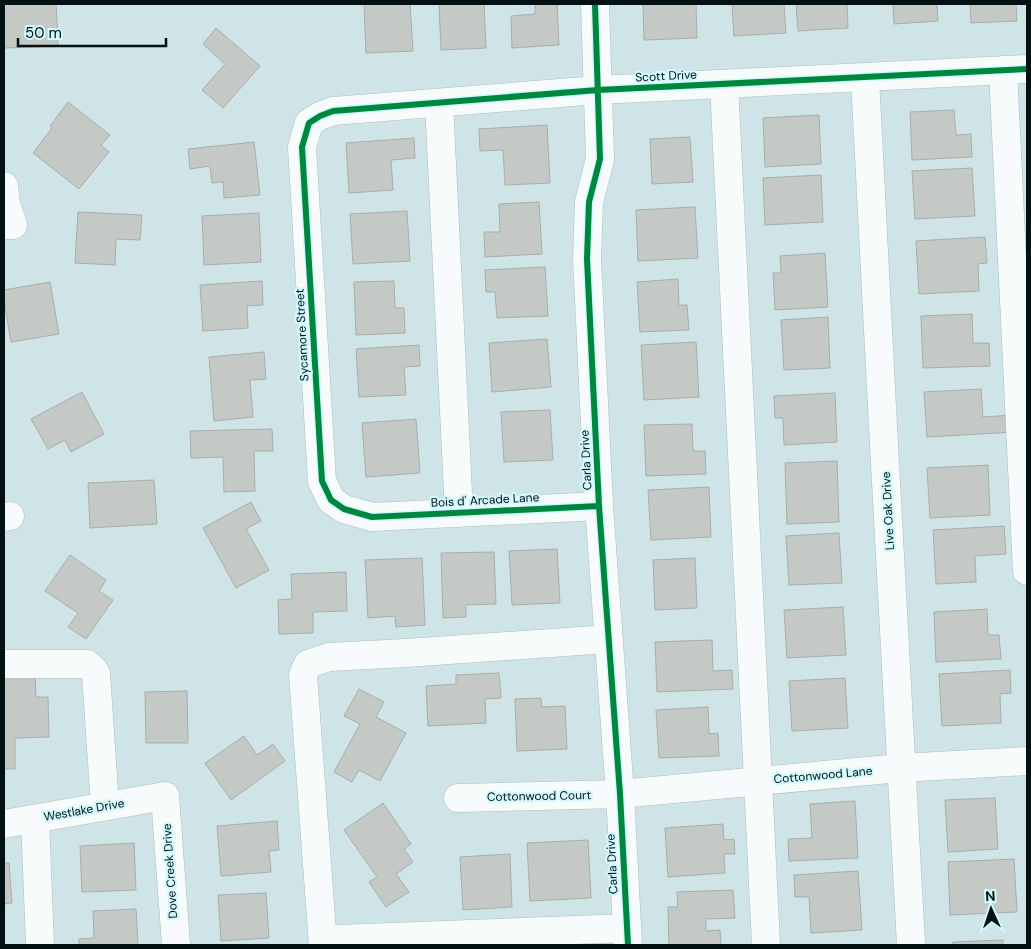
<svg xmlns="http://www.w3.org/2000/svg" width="1031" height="949" font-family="'DM Sans',sans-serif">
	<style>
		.building { fill: #c4c9c6; stroke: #a8aeab }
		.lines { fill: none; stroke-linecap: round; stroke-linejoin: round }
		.minor-casing { stroke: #aebebf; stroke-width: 29 }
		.minor { stroke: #f8fbfb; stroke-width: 28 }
		.cycleway-casing { stroke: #d1f9fe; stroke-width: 9 }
		.cycleway { stroke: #00873e; stroke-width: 6 }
		.labels { text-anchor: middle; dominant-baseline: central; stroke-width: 4.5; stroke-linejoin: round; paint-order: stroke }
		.street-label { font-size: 12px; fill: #041113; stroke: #d1f9fe }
	</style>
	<rect width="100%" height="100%" fill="#cee4e6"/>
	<path class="building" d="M4,4H56L58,46L4,48Z
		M364,4H410L413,51L366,53Z
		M439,4H484L486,48L441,50Z
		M535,4H557L559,45L512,48L511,16L535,14Z
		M643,4H696L697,38L644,40Z
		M732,4H784L786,33L734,36Z
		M796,4H847L848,28L798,31Z
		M893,4H937L938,21L894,24Z
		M970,4H1016L1017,21L971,23Z
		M216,28L260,66L223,108L202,90L225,64L203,44Z
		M68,102L110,135L101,145L109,152L79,189L33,153L52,128L50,126Z
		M954,110L956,135L971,134L972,157L912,160L910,112Z
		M819,115L821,164L765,167L763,118Z
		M547,125L550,183L505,185L503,150L480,151L479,129Z
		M690,137L693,182L652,184L650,139Z
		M414,138L415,158L391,160L393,190L349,193L346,143Z
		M254,142L260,195L224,198L223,182L212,183L210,166L190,169L188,149Z
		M972,168L975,216L915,219L912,171Z
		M821,175L823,222L765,225L763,178Z
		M539,202L542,254L485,257L484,232H500L499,204Z
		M695,207L698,258L638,261L636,210Z
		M407,211L410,261L353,264L350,214Z
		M78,212L142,215L140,240L116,239L115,265L75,263Z
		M259,213L261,262L204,265L202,216Z
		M985,237L987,263L978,264L979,291L919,294L916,241Z
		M825,253L828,307L775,310L773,273H781L780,256Z
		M545,267L548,316L497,318L495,292H486L485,270Z
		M678,279L679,305H687L689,330L640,332L637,282Z
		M262,281L263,305L247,306L248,328L203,331L200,285Z
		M394,281L395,308H404L405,333L356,335L354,282Z
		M50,282L59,334L11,342L4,300V290Z
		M972,314L973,343H989L990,366L923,368L921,316Z
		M828,317L830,368L784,370L781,320Z
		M547,339L551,387L492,392L489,343Z
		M696,342L699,397L644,400L641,345Z
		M419,345L420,366L404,367L406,395L359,397L356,349Z
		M264,352L266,379L250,380L253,417L214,421L209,357Z
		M981,389L983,417L1013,415L1015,432L927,437L924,392Z
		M82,392L104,434L71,452L65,440L48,449L31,419Z
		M835,393L837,442L784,445L783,418H775L774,396Z
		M550,410L553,460L504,462L501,412Z
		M416,419L420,473L366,477L362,423Z
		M692,424L693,451H705L706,474L646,476L644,425Z
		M272,429L273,451H254L255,491L224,492L223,457L191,458L190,431Z
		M837,461L839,522L787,524L785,463Z
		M988,465L990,515L930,518L927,468Z
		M154,480L157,524L90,528L88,483Z
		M709,487L711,537L651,540L648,490Z
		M251,502L261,521L246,529L269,570L236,588L203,528Z
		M1004,526L1006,554L975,556L976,582L936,584L933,530Z
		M839,533L842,583L789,585L786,536Z
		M557,549L560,603L512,605L509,551Z
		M494,552L496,604L466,605V617L443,618L441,553Z
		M70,555L106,580L99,591L113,600L86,639L68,627L78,613L45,591Z
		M422,558L425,625L396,627L395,616L368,618L365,560Z
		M695,558L697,608L655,610L653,560Z
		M346,572L347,611L313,612V633L279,634L278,600L292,599L291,574Z
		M843,607L846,655L787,658L784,610Z
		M987,609L988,635H999L1001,659L936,662L934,612Z
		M712,640L713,671L732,670L733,689L657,692L655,642Z
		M1010,670L1011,693L1000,694L1001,723L942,726L939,674Z
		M499,673L501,698L485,699L486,723L428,726L426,686L456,684V675Z
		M35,674L36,697H48L49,737L15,738V769H4V675Z
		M845,678L848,728L792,731L789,681Z
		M359,689L384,702L376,717L406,733L380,781L359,770L352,782L334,772L360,724L344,716Z
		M187,691L188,743H146L145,692Z
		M541,698L542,707L565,706L567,749L517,751L515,699Z
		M708,707L709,734L718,733L719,756L659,758L656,710Z
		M244,736L257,755L273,744L285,761L231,800L205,763Z
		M995,798L998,849L948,852L945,800Z
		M855,801L858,858L789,861L788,839L812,838L810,804Z
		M383,803L411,844L404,849L413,862L396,874L409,892L386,907L369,882L377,877L344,830Z
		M277,821L279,850L269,851L271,872L221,876L217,826Z
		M723,824L724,840L734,839L735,854H724L725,873L668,877L665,828Z
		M588,840L591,898L530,901L527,843Z
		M134,843L136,890L82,892L80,846Z
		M510,854L512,907L463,910L460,857Z
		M1014,859L1017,912L950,915L948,862Z
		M4,863H9L12,903L4,904Z
		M858,871L862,930L811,933L809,897H795L794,875Z
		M733,890L735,918L706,919V931L720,930L721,945H669L668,907H678L677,892Z
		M266,893L269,938L221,941L218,895Z
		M136,909L138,945H79V939L94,938L93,911Z
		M1003,940V945H953V942Z"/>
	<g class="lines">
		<g class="minor-casing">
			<path id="minor" d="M595,4L600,159L589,202L587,259L599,506L620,794L628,945
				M1003,70L1027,571
				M865,78C881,367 893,656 911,945
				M724,84L766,945
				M439,103L459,513
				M4,186L6,204L13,225H4
				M599,506L372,517L344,509L331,500L322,481L302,147L309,123L320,116L333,111L598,90L1027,69
				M4,517L10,516
				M4,664H87L93,669L96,674L105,806
				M458,798L620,794L900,768L1027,761
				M35,819L40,945
				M4,824L165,796L176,945
				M323,945L303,675L308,664L329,657L406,653L609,639
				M327,945L337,939L627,928"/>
		</g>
		<use href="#minor" class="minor"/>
		<g class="cycleway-casing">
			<path id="cycleway" d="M595,4L600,159L589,202L587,259L599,506L620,794L628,945
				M599,506L372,517L344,509L331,500L322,481L302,147L309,123L320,116L333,111L598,90L1027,69"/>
		</g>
		<use href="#cycleway" class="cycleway"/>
	</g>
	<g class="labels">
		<g class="street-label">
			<text transform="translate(666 76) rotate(-3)">Scott Drive</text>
			<text transform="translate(302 335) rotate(-93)">Sycamore Street</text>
			<text transform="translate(586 460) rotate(-93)">Carla Drive</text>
			<text transform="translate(485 500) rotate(-3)">Bois d' Arcade Lane</text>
			<text transform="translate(888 511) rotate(-93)">Live Oak Drive</text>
			<text transform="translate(823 775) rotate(-5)">Cottonwood Lane</text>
			<text transform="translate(539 796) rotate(-1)">Cottonwood Court</text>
			<text transform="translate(84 810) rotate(-10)">Westlake Drive</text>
			<text transform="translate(612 864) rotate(-93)">Carla Drive</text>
			<text transform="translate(170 871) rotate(-94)">Dove Creek Drive</text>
		</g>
	</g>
	<rect width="1031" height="949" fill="none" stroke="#041113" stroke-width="10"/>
	<g transform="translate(991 909) rotate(357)" stroke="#d1f9fe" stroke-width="4" paint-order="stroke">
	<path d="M0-4L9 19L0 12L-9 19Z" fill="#041113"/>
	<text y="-8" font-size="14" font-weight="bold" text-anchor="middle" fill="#041113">N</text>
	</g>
	<path d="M18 38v8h148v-8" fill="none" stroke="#041113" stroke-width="2.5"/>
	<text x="25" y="38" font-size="15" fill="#041113" stroke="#d1f9fe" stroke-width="4" paint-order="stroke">50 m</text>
</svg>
